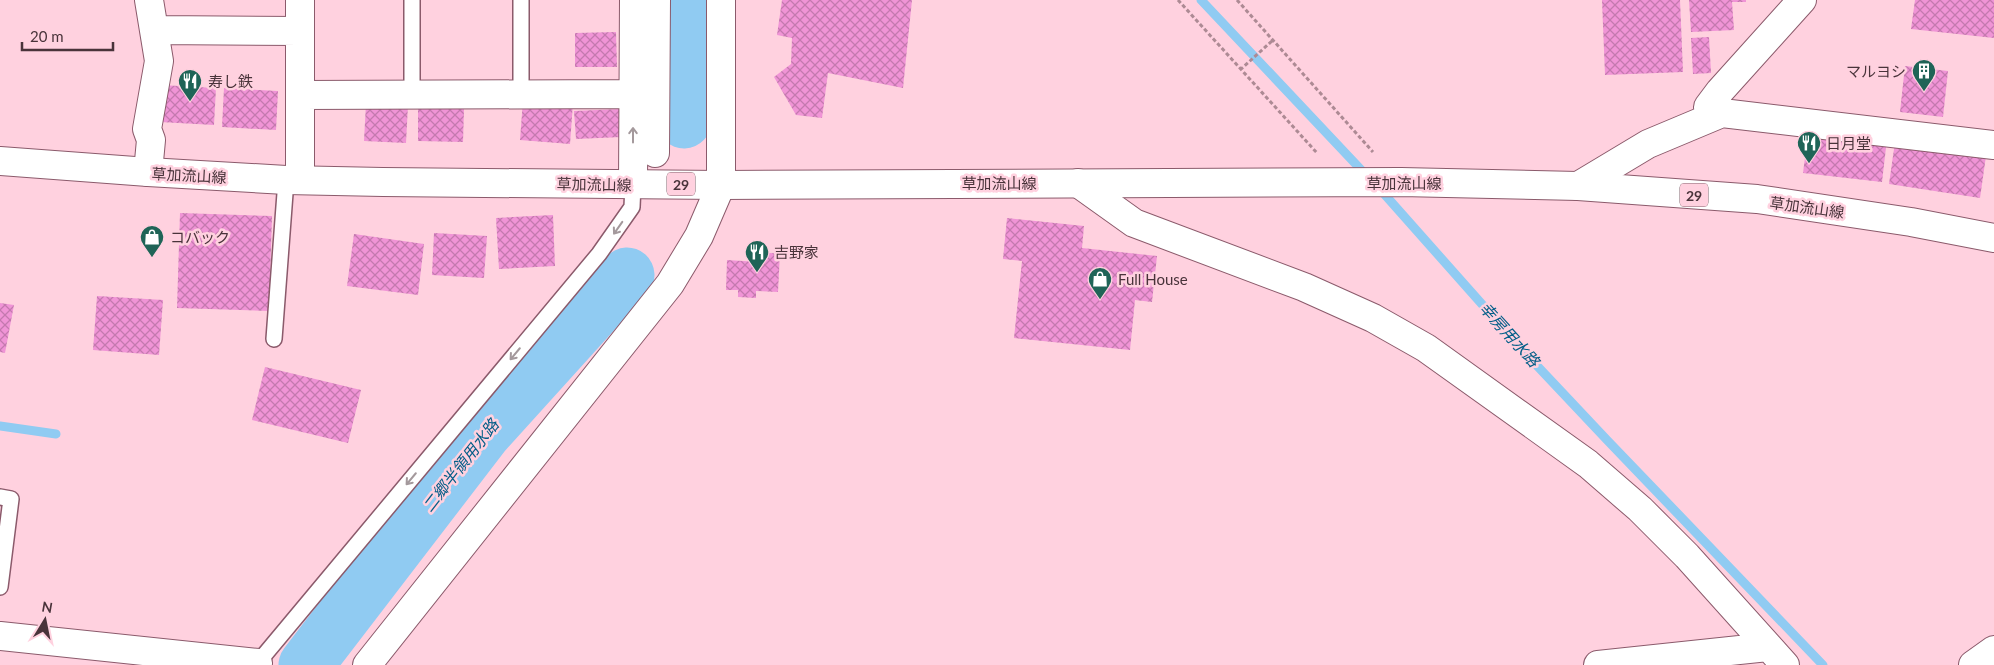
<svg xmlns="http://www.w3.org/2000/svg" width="1994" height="665" font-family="Lato,'Noto Sans JP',sans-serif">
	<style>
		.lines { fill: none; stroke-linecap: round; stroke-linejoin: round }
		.stream { stroke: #90cbf2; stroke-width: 9 }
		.river { stroke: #90cbf2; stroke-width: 55 }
		.building { fill: url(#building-cross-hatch) }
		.lane-casing { stroke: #8b5a6b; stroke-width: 18 }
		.street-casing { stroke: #8b5a6b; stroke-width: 30 }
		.secondary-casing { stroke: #8b5a6b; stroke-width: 30 }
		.primary-casing { stroke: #8b5a6b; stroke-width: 30 }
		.path { stroke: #ad8a94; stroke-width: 3; stroke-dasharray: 4 2.5; stroke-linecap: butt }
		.lane { stroke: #fff; stroke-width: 15 }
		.street { stroke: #fff; stroke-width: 28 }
		.secondary { stroke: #fff; stroke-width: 28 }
		.primary { stroke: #fff; stroke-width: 28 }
		.oneway { stroke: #a4999c }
		.labels { text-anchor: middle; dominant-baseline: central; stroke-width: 5; stroke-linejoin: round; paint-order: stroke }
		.shield { fill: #ffd1df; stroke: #80626c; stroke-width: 1 }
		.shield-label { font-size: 14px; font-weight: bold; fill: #49333a }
		.poi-label { font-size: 15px; fill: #49333a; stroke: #ffd1df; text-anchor: start }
		.street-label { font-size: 15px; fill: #49333a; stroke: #ffd1df }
		.water-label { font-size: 16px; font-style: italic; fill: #035e88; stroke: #ffd1df }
	</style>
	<defs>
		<pattern id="building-cross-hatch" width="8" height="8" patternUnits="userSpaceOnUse" patternTransform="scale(1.25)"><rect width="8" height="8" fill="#f094d6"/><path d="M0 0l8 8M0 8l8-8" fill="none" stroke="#c479af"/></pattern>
	</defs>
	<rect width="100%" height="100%" fill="#ffd1df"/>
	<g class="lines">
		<path class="stream" d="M1201,0L1367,176
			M1378,187L1527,355L1607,440L1823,665
			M0,426L56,434"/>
		<path class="river" d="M680,0L684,121
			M306,665L484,433L627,275"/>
	</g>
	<path class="building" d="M782,0H912L903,88L828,73L822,118L796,115L774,77L791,64L792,38L777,35Z
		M1602,0H1680L1683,72L1605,75Z
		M1689,0H1746V2H1732L1734,30L1691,32Z
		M1915,0H1994V38L1911,29Z
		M616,32L617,67H575V33Z
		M1709,37L1711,73L1693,74L1691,38Z
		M1905,66L1948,71L1943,117L1900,112Z
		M161,85L216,88L214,125L160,122Z
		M224,88L278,91L276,130L222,127Z
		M523,100L573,103L570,144L520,140Z
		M366,103L408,105L406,143L364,141Z
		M418,108L464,109L463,142L418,141Z
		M621,109L622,137L576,139L574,111Z
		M1808,135L1887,139L1882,182L1803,173Z
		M1895,142L1986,156L1980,198L1889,184Z
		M180,213L272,216L269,311L177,308Z
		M553,215L555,266L499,269L496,218Z
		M1007,218L1084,226L1082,248L1157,256L1152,302L1135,300L1130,350L1014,338L1022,261L1003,259Z
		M434,233L487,236L484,278L432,275Z
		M354,234L424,244L418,295L347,286Z
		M759,253H780L778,292L756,291V298L738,297V290H726L727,260L759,262Z
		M97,296L163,300L159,355L93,350Z
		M0,303L14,305L5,353L0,352Z
		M265,367L361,390L348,443L252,420Z"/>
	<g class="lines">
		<g class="lane-casing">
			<path id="lane" d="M412,0V93
				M521,0V94
				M274,339L286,180
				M0,497L11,499L0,587
				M256,665L599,254L632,207L633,184"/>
		</g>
		<g class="street-casing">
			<path id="street" d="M154,30L300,31
				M300,95L634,94
				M1709,118L1708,107L1720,91L1802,0
				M655,153L656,0
				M148,172L151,140L147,129L159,61L149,0
				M300,180V0
				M633,184L634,0
				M1578,186L1648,144L1722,113L1994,145
				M0,636L258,663
				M1973,665L1994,650"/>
		</g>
		<g class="secondary-casing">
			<path id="secondary" d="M1078,183L1134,223L1304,287L1373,318L1426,348L1588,464L1640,509L1687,556L1785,665
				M367,665L670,284L699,236L721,185V0
				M1598,665L1768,647"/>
		</g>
		<g class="primary-casing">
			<path id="primary" d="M0,161L148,172L286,180L383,182L721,185L1401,182L1578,186L1757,199L1911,222L1994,238"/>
		</g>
		<path class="path" d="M1178,0L1317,153
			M1237,0L1373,152
			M1240,70L1273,40"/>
		<use href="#lane" class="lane"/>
		<use href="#street" class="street"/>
		<use href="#secondary" class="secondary"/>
		<use href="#primary" class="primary"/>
	</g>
	<defs><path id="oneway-shaft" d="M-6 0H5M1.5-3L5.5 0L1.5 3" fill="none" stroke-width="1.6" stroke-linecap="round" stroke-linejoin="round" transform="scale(1.25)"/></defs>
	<g class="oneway">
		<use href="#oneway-shaft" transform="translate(633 135) rotate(-90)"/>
		<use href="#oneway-shaft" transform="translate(618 228) rotate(125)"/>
		<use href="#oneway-shaft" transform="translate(515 354) rotate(130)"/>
		<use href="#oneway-shaft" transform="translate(411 479) rotate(130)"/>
	</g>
	<defs>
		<g id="building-pin" transform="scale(1.25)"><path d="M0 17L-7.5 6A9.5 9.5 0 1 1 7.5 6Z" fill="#1f6457" stroke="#ffd1df"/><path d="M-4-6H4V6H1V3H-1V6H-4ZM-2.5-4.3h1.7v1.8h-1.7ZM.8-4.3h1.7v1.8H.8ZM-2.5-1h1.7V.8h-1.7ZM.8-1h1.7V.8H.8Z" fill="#fff"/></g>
		<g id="restaurant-pin" transform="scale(1.25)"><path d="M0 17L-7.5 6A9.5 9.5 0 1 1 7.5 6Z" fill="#1f6457" stroke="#ffd1df"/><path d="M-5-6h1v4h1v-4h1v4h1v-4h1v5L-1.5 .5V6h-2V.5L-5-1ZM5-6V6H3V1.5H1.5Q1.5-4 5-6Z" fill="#fff"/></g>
		<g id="shop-pin" transform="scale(1.25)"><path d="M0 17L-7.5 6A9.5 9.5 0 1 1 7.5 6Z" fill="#1f6457" stroke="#ffd1df"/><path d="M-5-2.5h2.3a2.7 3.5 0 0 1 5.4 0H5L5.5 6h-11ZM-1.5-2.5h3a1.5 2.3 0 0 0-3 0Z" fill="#fff"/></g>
	</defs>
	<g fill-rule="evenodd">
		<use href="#building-pin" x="1924" y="71"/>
		<use href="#restaurant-pin" x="190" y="81"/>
		<use href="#restaurant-pin" x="1809" y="143"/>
		<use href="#shop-pin" x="152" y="237"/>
		<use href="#restaurant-pin" x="757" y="252"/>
		<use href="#shop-pin" x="1100" y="279"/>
	</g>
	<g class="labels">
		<g class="shield">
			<rect x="667" y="172.5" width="28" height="23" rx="4"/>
			<rect x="1680" y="183.5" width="28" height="23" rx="4"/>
		</g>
		<g class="shield-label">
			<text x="681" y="184">29</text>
			<text x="1694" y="195">29</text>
		</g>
		<g class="poi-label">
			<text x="1906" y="71" text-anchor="end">マルヨシ</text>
			<text x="208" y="81">寿し鉄</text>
			<text x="1826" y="143">日月堂</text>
			<text x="170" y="237">コバック</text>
			<text x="774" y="252">吉野家</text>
			<text x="1118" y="279">Full House</text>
		</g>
		<g class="street-label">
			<text transform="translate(189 175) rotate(3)">草加流山線</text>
			<text x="999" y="183">草加流山線</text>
			<text x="1404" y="183">草加流山線</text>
			<text transform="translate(594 184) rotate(1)">草加流山線</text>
			<text transform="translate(1807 207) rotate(8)">草加流山線</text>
		</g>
		<g class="water-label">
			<text transform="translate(1510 334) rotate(48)">幸房用水路</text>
			<text transform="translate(460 465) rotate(-52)">二郷半領用水路</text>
		</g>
	</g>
	<g transform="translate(45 620) rotate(10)" stroke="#ffd1df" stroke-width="4" paint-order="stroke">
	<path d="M0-4L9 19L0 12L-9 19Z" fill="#49333a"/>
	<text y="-8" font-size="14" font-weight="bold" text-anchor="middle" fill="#49333a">N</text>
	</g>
	<path d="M22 42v8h91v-8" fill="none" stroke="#49333a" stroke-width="2.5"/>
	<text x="30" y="42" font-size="15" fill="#49333a" stroke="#ffd1df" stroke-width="4" paint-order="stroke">20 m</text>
</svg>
